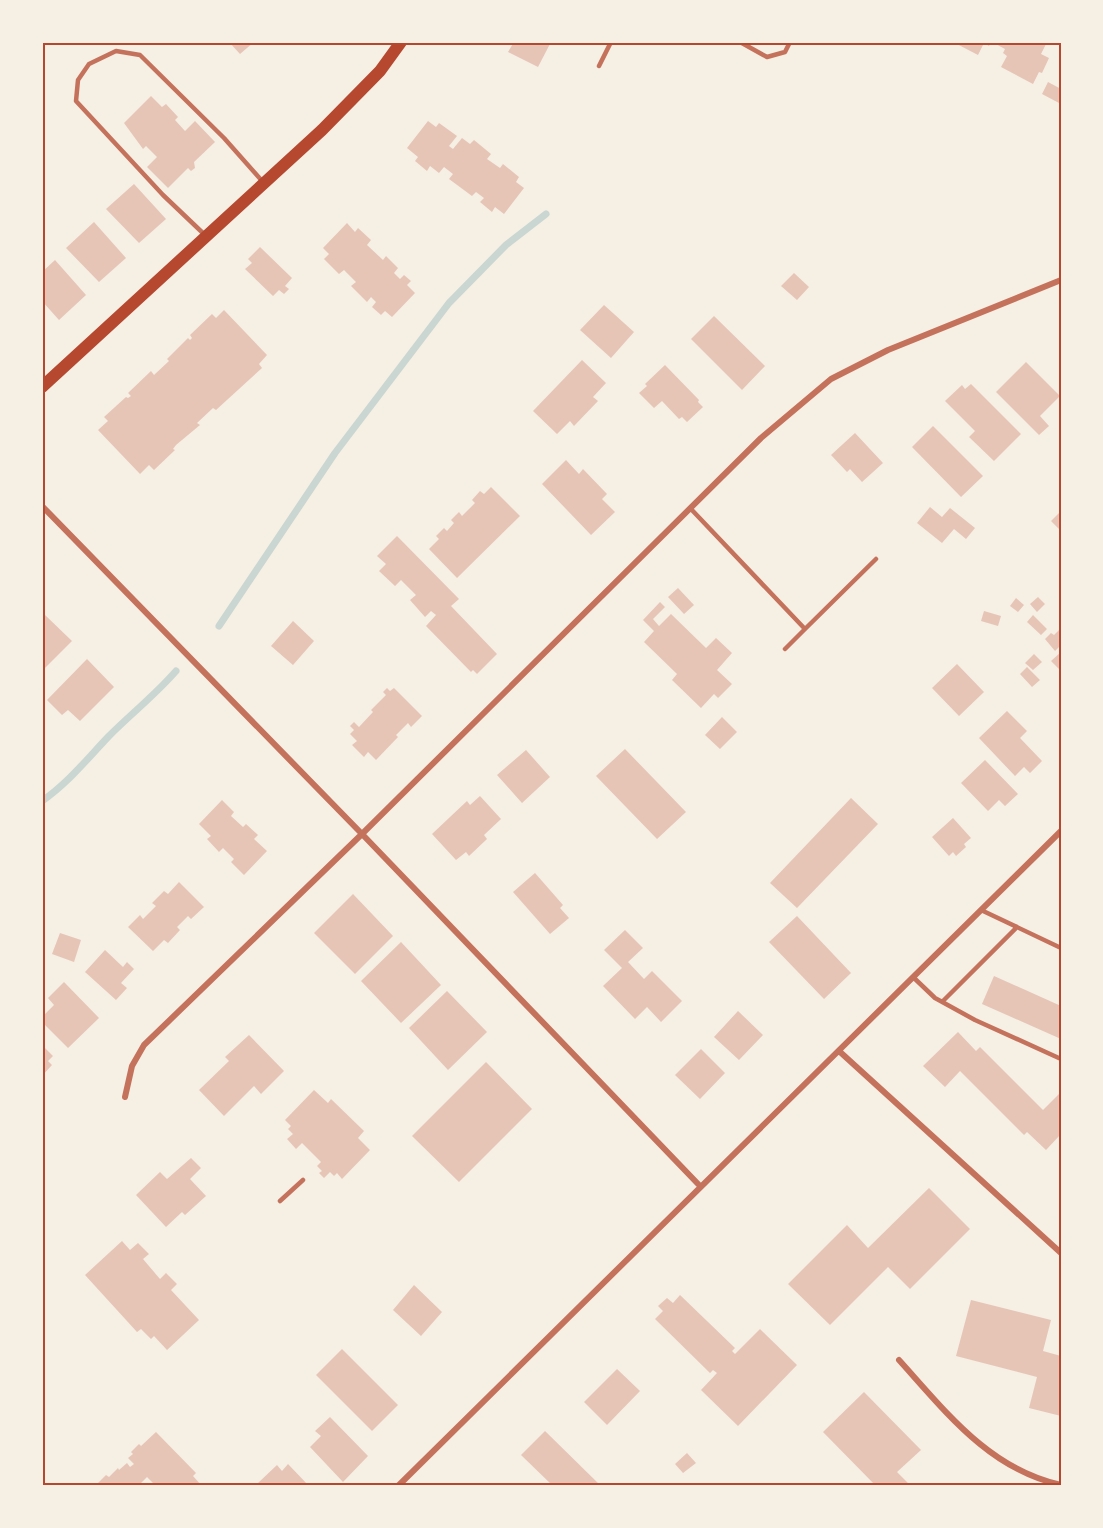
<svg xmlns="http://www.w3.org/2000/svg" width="1103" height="1528" font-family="'Sofia Sans Condensed',sans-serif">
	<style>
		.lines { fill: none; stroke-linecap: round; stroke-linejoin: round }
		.stream { stroke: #c9d6d2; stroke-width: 7 }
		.building { fill: #e6c5b7 }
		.service { stroke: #c5725c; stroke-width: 4.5 }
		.minor { stroke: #c5725c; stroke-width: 6 }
		.secondary { stroke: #b5482f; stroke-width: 12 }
		.neatline { fill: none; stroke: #b5482f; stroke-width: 2 }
	</style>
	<rect width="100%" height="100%" fill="#f6efe4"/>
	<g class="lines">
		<path class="stream" d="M219,626L335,453L449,303L506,245L546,214
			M42,801C68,783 87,759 109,736C131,714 155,695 176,671"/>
	</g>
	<path class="building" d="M229,42H254L240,54Z
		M514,42H551L538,67L508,52Z
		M953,42H991L989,46L984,43L978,55Z
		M992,42H1047L1041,54L1049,58L1042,73L1039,72L1033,84L1001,67L1007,56L1003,53L1005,49Z
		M1048,82L1061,89L1059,103L1042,94Z
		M151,96L162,107L166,104L178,117L175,120L185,131L195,121L215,142L194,162L195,168L191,171L188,168L168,188L147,167L157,157L146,146L143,149L124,123Z
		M428,121L436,127L439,123L457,136L449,146L453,149L462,138L470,144L474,140L491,154L487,159L500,168L503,164L519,177L516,182L524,188L504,214L495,207L492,212L480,202L484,198L476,192L472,196L449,179L453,174L444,167L439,173L430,166L427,171L415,161L418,157L407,148Z
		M134,184L166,219L139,243L106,209Z
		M94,222L126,258L99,282L66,248Z
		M347,223L355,232L358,228L371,240L367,245L383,260L386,256L398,268L394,273L400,279L404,275L411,281L407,285L415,293L392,317L385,311L381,315L372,307L376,302L371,297L367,302L351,286L356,282L344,270L339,274L324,259L329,254L323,248Z
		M260,247L292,278L285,286L289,289L284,294L279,290L273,296L245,269L252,263L248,259Z
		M55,260L86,295L59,320L42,301V272Z
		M794,273L809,287L797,300L781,286Z
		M604,305L634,332L611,358L580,330Z
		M224,310L267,355L259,364L262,368L216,410L213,408L197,423L200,425L176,445L173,449L175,450L154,470L149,465L140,474L98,430L108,421L104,417L126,397L128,398L131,396L128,393L151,371L154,375L169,361L167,359L188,338L190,340L192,338L190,335L212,314L216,318Z
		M714,316L765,366L742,390L691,339Z
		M582,360L606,383L593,397L598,401L574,426L570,421L557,434L533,411Z
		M1026,362L1060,396L1040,416L1049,426L1039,435L996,392Z
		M665,365L699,400L698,402L703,407L687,422L682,417L679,419L662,401L654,408L639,393L647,386L645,384Z
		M971,384L1021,434L994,461L969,437L975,431L945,401L962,385L965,389Z
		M933,426L983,476L961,497L912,447Z
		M855,433L883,463L862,482L850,469L847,472L831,455Z
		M566,460L579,474L583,469L607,494L602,499L615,512L591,535L542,484Z
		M491,487L520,516L457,578L429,549L439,539L436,536L444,528L447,531L454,523L451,520L459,512L462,516L475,503L472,500L480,491L484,494Z
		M930,507L942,517L950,508L975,528L966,539L954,529L942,543L917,523Z
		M1061,511V531L1051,521Z
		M397,536L459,599L451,606L497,654L477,674L473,670L471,672L426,626L436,615L431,611L425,617L410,600L416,595L401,580L395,586L379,571L386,564L377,556Z
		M678,588L694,605L684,614L668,597Z
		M1038,597L1045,604L1037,612L1030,604Z
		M1016,598L1024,605L1018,612L1010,606Z
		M660,602L665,607L653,619L659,626L671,614L706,648L716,638L732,653L717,670L732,684L718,698L714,694L701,708L672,680L677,674L644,642L654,631L643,620Z
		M984,611L1001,616L998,626L981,621Z
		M45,615L72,641L42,671V618Z
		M1033,615L1047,629L1041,635L1027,622Z
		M293,621L314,641L293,665L271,646Z
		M1061,628V645L1055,651L1045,639L1051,633L1054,635Z
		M1061,652V671L1051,661Z
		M1034,654L1042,662L1033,670L1025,663Z
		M87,659L114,687L80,721L68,710L62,715L47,700Z
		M957,664L984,692L959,716L932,688Z
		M1027,667L1040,680L1032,687L1020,674Z
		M387,688L390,691L394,688L422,716L411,727L408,723L396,735L398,737L376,760L368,752L364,757L352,745L357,741L350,734L354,730L350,726L354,722L359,727L373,712L371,710L386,695L383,692Z
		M1007,711L1027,731L1020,738L1042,761L1030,773L1024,767L1015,776L979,738Z
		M722,717L737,732L720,749L705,735Z
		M625,749L686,812L657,839L596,776Z
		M526,750L550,777L522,803L497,775Z
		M985,760L1018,794L1005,806L999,800L988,811L961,783Z
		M480,796L501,819L484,835L487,839L469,856L466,852L456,860L432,834L467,801L470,805Z
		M851,798L878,824L797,908L770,883Z
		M222,800L234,812L231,816L243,827L246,824L258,835L254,839L267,851L244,875L231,862L234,859L223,848L219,852L207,839L211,836L199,824Z
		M953,818L971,838L964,844L966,847L956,856L953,852L949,856L932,837Z
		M535,873L563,905L560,908L569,918L550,934L513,892Z
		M179,882L204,907L191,919L188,916L177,927L180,930L168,943L164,940L153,951L128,927L140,915L143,919L156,906L152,903L164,891L168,894Z
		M353,894L393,936L355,974L314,933Z
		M797,916L851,973L824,999L769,942Z
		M625,930L643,948L628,962L644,979L652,971L682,1001L661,1022L647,1007L635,1019L603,986L622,968L604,950Z
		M60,933L81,940L74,962L52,954Z
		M401,942L441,985L401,1023L361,981Z
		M105,950L123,967L127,962L134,969L121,983L127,988L116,1000L85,972Z
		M994,976L1061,1006V1039L982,1004Z
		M64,982L99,1018L68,1048L42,1022V1017L54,1005L48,998Z
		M447,991L487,1032L448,1070L409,1028Z
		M738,1011L763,1035L739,1060L714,1037Z
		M958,1032L976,1051L980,1047L1043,1110L1061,1092V1134L1046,1150L1027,1132L1024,1135L960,1071L945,1087L923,1066Z
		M249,1035L284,1071L261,1094L254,1086L224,1116L199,1090L229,1061L225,1057Z
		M42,1045L53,1056L48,1061L52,1065L42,1076Z
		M701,1049L725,1073L700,1099L675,1075Z
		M486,1062L532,1109L459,1182L412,1136Z
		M314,1090L328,1103L331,1099L364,1131L358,1138L370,1150L342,1179L337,1173L334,1176L330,1172L324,1178L319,1173L322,1171L317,1166L321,1162L302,1143L296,1149L287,1139L293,1134L288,1129L291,1126L285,1120Z
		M191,1158L201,1168L190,1179L206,1196L185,1215L182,1212L166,1227L136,1195L160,1172L167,1179Z
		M929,1188L970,1229L910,1289L888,1267L830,1325L788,1284L847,1225L868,1248Z
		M122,1241L130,1250L138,1243L149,1254L143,1259L160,1279L166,1273L177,1284L171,1290L199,1320L167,1350L154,1336L151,1339L141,1329L137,1332L85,1275Z
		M414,1285L442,1312L421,1336L393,1310Z
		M680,1295L735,1348L732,1351L735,1354L760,1329L797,1365L738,1426L701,1390L717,1373L713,1370L710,1373L655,1319L663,1311L658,1306L667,1298L673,1303Z
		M971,1300L1051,1320L1043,1351L1061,1356V1416L1029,1408L1037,1377L956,1356Z
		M342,1349L398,1405L372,1431L316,1375Z
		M617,1369L640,1391L607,1425L584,1402Z
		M864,1392L921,1450L897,1472L911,1486H876L823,1432Z
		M330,1417L368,1456L343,1482L310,1447L321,1436L315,1431Z
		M545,1431L601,1486H553L521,1455Z
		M156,1432L196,1473L193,1476L202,1486L204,1483L207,1486H156L147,1477L138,1486H101L98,1483L106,1475L109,1477L118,1468L119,1470L127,1463L130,1467L134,1464L128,1458L133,1454L131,1452L139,1444L141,1446Z
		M687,1453L696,1463L683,1473L675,1464Z
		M288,1464L309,1486H261L258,1483L277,1465L282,1471Z"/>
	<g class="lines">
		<path class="service" d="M740,42L767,57L785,52L790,42
			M599,66L611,42
			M206,236L163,195L76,101L78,80L89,64L116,51L140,55L224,138L263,182
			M690,508L805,629L876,559
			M785,649L805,629
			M981,910L1061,948
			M913,977L935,998L975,1020L1061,1059
			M942,1002L1017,927
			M280,1201L303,1180"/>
		<path class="minor" d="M42,506L362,834L700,1186
			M839,1051L1061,1253
			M125,1097L132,1066L144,1045L362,834L761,438L831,379L888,350L1061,280
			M899,1360C946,1412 989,1469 1061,1485
			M398,1486L1061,831"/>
		<path class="secondary" d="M42,387L322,130L380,71L401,42"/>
	</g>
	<rect width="1103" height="1528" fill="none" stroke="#f6efe4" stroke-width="87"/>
	<rect x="44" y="44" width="1016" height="1440" class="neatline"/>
</svg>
